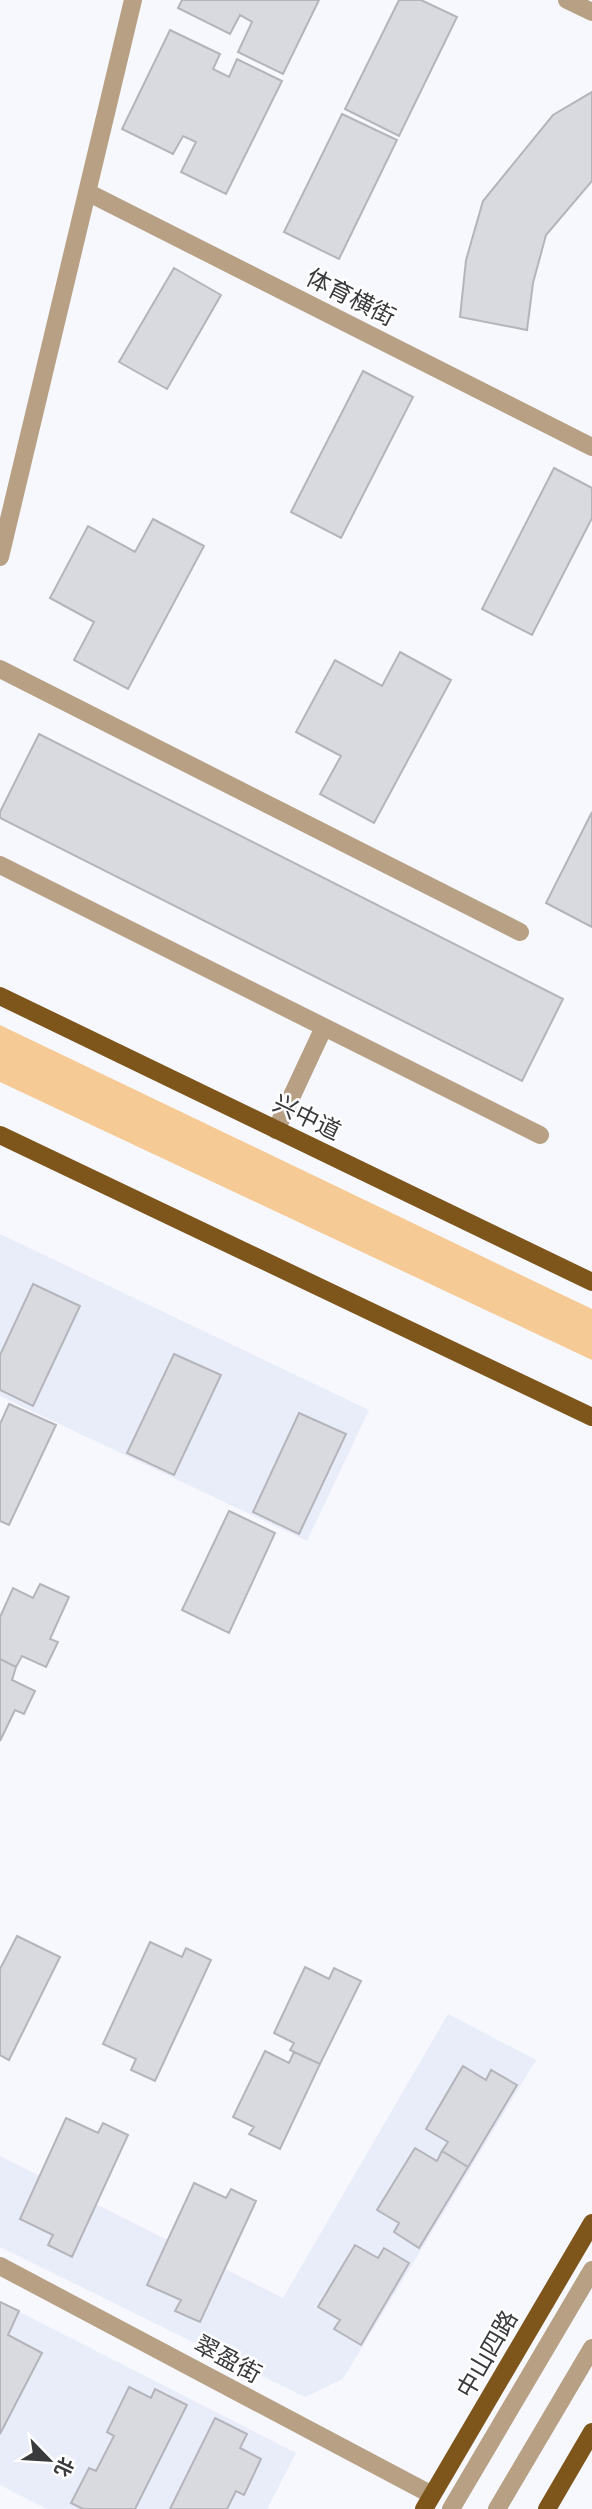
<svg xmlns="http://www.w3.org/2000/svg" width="592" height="2509" font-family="'Asap Condensed','Noto Sans SC',sans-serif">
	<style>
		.built { fill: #e9ecf9 }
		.green { fill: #f6ca95 }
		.building { fill: #d9dae0; stroke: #b4b5bb; stroke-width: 2 }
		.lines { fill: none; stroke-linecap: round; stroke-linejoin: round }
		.minor { stroke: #b7a084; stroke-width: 18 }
		.major { stroke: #7e551b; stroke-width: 18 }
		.labels { text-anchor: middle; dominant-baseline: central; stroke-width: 5; stroke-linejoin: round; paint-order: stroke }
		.street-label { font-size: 24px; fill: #393a3c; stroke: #fff }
	</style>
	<rect width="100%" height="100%" fill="#f7f8fe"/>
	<path class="built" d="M0,1234L369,1410L307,1541L0,1396Z
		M448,2014L536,2060L343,2379L305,2397L0,2247V2156L283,2298Z
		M0,2302L296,2453L267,2509H47L0,2485Z"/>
	<path class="green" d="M0,1025L592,1309V1360L0,1082Z"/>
	<path class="building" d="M182,0H319L283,74L238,52L252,22L240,15L230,34L178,8Z
		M399,0H421L457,17L399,136L345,109Z
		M170,30L220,54L213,69L229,77L237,59L282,81L226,194L181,172L196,142L183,136L173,154L122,129Z
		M592,92V181L546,235L533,283L527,330L460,317L466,260L483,201L553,115Z
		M342,114L397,140L339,259L284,232Z
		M174,268L221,295L167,389L119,362Z
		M363,371L413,397L341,538L291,512Z
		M554,468L592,488V518L532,635L482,609Z
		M153,519L204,546L128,689L74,660L94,622L50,598L88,526L135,552Z
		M400,652L451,680L374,823L320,794L341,756L296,732L335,660L382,686Z
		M39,734L563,999L522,1081L0,818V812Z
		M592,812V927L546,903Z
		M33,1284L80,1306L33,1406L0,1390V1355Z
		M174,1354L221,1375L174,1475L127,1453Z
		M9,1404L56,1425L9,1525L0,1521V1424Z
		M299,1413L346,1434L299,1534L253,1512Z
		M229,1511L275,1533L229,1633L182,1610Z
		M40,1584L69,1597L50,1639L58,1642L46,1667L22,1656L16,1667L0,1659V1617L13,1588L33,1598Z
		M0,1659L16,1667L12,1680L35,1691L24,1714L15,1710L0,1741Z
		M17,1936L60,1957L9,2060L0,2055V1969Z
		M150,1942L182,1957L186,1948L211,1960L155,2081L131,2070L136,2059L103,2044Z
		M305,1967L329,1979L334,1968L361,1981L320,2064L290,2050L294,2043L274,2033Z
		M265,2051L289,2063L294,2052L320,2064L280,2149L249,2134L254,2127L233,2117Z
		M463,2066L486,2080L491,2070L517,2085L468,2167L442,2151L448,2142L426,2129Z
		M66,2118L98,2133L103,2123L128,2135L72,2257L48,2245L53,2235L20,2219Z
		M415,2148L437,2161L442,2151L468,2167L419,2248L394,2232L399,2223L377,2210Z
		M194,2183L226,2198L231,2189L256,2201L200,2322L175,2311L181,2300L147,2285Z
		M355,2245L378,2258L384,2248L409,2263L361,2345L334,2329L340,2320L318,2307Z
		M0,2302L19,2311L8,2335L42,2353L0,2434Z
		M129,2387L151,2398L155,2389L187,2405L135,2509H83L71,2503L89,2468L96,2471L114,2436L107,2432Z
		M215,2418L247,2434L240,2448L261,2459L244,2495L236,2491L227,2509H170Z"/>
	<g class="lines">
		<path class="minor" d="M567,0L592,12
			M87,192L592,447
			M0,557L133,0
			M0,669L520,932
			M0,865L540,1135
			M276,1130L324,1027
			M0,2266L432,2495
			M451,2509L592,2270
			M497,2509L592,2348"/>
		<path class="major" d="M0,996L592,1282
			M0,1135L592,1417
			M424,2509L592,2223
			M547,2509L592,2432"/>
	</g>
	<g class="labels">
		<g class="street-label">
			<text transform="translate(351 297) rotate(27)">体育横街</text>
			<text transform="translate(307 1117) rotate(26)">兴中道</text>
			<text transform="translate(487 2354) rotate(-60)">中山四路</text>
			<text transform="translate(228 2359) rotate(28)">翠盈街</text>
		</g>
	</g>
	<g transform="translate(49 2460) rotate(115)" stroke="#ffffff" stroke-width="5" paint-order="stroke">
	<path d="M0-5L12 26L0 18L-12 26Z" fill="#393a3c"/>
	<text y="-10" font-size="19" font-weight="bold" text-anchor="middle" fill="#393a3c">北</text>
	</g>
</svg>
